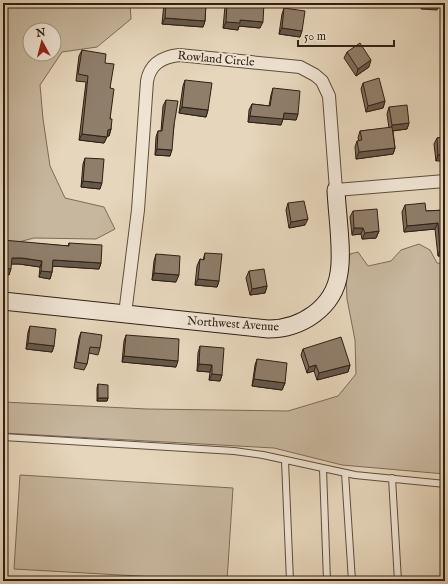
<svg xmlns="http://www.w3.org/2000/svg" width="448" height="584" font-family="'IM FELL English',serif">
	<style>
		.green { fill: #c7b79e; stroke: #7c6b58; fill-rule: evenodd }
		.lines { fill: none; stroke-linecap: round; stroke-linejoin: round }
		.lane-casing { stroke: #5e4d3c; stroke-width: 8 }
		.street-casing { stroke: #5e4d3c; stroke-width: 14 }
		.secondary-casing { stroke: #301f12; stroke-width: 19 }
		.lane { stroke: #efe4d3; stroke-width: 6 }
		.street { stroke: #efe4d3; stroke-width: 12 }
		.secondary { stroke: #efe4d3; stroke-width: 17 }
		.wall { fill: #7b6c5b; stroke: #301f12 }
		.shaded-wall { fill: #64584a; stroke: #301f12 }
		.building { fill: #8f7e6a; stroke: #301f12 }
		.labels { text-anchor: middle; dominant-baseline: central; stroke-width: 4; stroke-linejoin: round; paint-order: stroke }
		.street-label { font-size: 12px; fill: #301f12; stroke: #efe4d3 }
	</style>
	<rect width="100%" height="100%" fill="#e6d6bb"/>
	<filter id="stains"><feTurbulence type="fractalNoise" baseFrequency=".005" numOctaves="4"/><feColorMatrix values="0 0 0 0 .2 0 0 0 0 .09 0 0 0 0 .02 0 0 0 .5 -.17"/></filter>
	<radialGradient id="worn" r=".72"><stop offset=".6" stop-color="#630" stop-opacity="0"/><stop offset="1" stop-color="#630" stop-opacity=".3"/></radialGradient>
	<path class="green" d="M3,3H130L131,19L97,47L62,52L40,85L43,119L50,166L65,198L104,207L115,229L96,239L34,238L3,246ZM30,30H54V54H30Z
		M419,244L430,250L437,263L445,264V474L342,465L274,448L3,433V402L147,409L288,411L338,396L356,374L355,340L347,299L346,275L350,254L358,252L368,266L391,261L401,250Z
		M20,475L233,488L227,581L14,569Z"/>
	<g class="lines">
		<g class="lane-casing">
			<path id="lane" d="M3,437L234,451L263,455L355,475L445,484
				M285,461L290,581
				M323,469L327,581
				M345,473L352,581
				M392,478L398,581"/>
		</g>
		<g class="street-casing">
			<path id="street" d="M125,314L138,210L147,81C150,64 162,57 179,55L300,67L315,75L322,81L329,96L336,190L445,181"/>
		</g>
		<g class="secondary-casing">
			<path id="secondary" d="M3,301L268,329C301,329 334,308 339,273C343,251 337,214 336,190"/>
		</g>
		<use href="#lane" class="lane"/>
		<use href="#street" class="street"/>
		<use href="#secondary" class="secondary"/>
	</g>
	<path class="wall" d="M164,3H206L205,21L203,27L162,24Z
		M226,3H264L260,28L239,26L238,30L223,28L225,6Z
		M284,8L300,37L279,34L282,14Z
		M82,50L105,63L110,88V119L111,129L109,136H107L104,143L79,140L86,82L76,81L79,56Z
		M347,52L369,67L356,76L344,58Z
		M185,80L208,110L206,117L179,113L183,86Z
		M363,83L385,101L383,108L366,112L361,89Z
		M273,88L298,114L296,120L283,119L281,125L248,122L249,110L252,104L269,106L271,95Z
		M166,100L174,125L170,156L155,155L156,137L158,131H161L163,106Z
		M389,107L409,123L407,129L393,131L395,148L393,154L356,159L355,147L357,141H359L358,138L360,131L389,128L387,114Z
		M445,137L436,161L434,144L437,138Z
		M85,158L100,189L81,187L83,164Z
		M288,203L305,225L289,228L286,210Z
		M405,205L426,211L445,210V256H438L435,229L404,232L402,212Z
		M353,211L379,231L376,238L362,239L361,234L352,235L350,217Z
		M3,241L68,246L69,243L101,263L99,269L53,266L52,272L50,279L39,277L40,267L19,264H11L9,275Z
		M205,253L219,281L217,287L195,285L197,266L200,259L203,260Z
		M156,254L176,282L152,280L154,261Z
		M249,271L267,286L265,293L250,295L246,278Z
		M30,326L54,346L52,352L26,349L28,332Z
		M81,332L100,348L98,355L89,353L87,364L84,370L74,368L79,338Z
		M126,335L176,367L122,362L124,341Z
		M200,346L222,375L220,381L209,380L210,372L197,371L198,353Z
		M303,349L350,365L348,372L317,380L314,371L307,373L301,355Z
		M257,359L285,383L282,390L252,386L255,365Z
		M98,384L108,398L107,401H97V388Z"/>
	<path class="shaded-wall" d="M423,3H428L439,4L437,10L421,9Z
		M165,18L205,21L203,27L162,24Z
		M240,20L263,22L260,28L239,26L238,30L223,28L226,22Z
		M282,28L302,31L300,37L279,34Z
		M371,60L369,67L356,76L358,69Z
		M385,101L383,108L366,112L368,106Z
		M182,107L208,110L206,117L179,113Z
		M284,113L298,114L296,120L283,119L281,125L248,122L250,116Z
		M409,123L407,129L390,131L392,125Z
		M111,129L109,136H105L108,130Z
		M82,134L107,137L104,143L79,140Z
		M395,148L393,154L356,159L359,152Z
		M157,149L172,150L170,156L155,155Z
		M445,154V161H436L438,155Z
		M83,181L102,183L100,189L81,187Z
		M308,219L305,225L289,228L291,222Z
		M438,223L435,229L404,232L407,226Z
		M354,228H363L361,234L352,235Z
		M379,231L376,238L362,239L365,233Z
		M440,250H445V256H438Z
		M12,258H22L42,261L40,267L19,264H10Z
		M53,260L101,263L99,269L51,266Z
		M3,268L11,269L9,275L3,274Z
		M41,271L52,272L50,279L39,277Z
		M154,273L179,275L176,282L152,280Z
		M198,279L219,281L217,287L195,285Z
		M267,286L265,293L250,295L252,289Z
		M28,343L54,346L52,352L26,349Z
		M124,356L178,361L176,367L122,362Z
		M199,364L212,365L210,372L197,371Z
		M316,365L314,371L307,373L309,367Z
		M350,365L348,372L317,380L319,373Z
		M212,374L222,375L220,381L209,380Z
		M254,379L285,383L282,390L252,386Z
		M98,398H108L107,401H97Z"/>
	<path class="building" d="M166,3H206L205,21L165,18Z
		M227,3H264L263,22L240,20V23L226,22Z
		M428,3H439V4Z
		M284,8L305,11L302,31L282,28Z
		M360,43L371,60L358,69L347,52Z
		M82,50L106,54L105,63L114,64L110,88L114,89L110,119H112L111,129L108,130L107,137L82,134L88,76L78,74Z
		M379,78L385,101L368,106L363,83Z
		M185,80L212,83L208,110L182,107Z
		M273,88L300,91L298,114L284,113L283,119L250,116L252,104L270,106Z
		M166,100L178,101L174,125L172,150L157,149L158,131H162Z
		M407,105L409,123L392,125L389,107Z
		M392,127L395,148L359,152L357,141L362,140L360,131Z
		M445,137V154L438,155L437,138Z
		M85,158L104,159L102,183L83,181Z
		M304,201L308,219L291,222L288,203Z
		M425,203L426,211L445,210V250H440L438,223L407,226L405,205Z
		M377,209L379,231L365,233L363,228H354L353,211Z
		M3,240L69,246V243L102,245L101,263L53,260L52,272L41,271L42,261L22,258H12L11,269L3,268Z
		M205,253L222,254L219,281L198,279L200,259L204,260Z
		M156,254L180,256L179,275L154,273Z
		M264,269L267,286L252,289L249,271Z
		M30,326L56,329L54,346L28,343Z
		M81,332L102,335L100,348L90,347L87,364L76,362Z
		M126,335L179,339L178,361L124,356Z
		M341,337L350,365L319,373L316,365L309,367L303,349Z
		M200,346L224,348L222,375L212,374V365L199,364Z
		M257,359L287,363L285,383L254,379Z
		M98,384L108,385V398H98Z"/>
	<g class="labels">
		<g class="street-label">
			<text transform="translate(216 59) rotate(5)">Rowland Circle</text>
			<text transform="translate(233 324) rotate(4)">Northwest Avenue</text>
		</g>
	</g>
	<rect width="448" height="584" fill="none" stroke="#e6d6bb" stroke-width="16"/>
	<rect x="4" y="4" width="440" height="576" fill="none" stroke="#301f12" stroke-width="2"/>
	<rect x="8" y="8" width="432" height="568" fill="none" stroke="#301f12"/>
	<g transform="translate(42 42) rotate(353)"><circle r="19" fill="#efe4d3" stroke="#a39586"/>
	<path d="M0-3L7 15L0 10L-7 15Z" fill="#8f2418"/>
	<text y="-6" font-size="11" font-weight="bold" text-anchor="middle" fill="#301f12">N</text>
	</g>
	<path d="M298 40v6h96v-6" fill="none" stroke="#301f12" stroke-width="2"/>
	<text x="304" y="40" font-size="12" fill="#301f12" stroke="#efe4d3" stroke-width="3" paint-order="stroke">50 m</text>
	<rect width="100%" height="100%" filter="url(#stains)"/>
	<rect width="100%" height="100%" fill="url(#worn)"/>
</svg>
